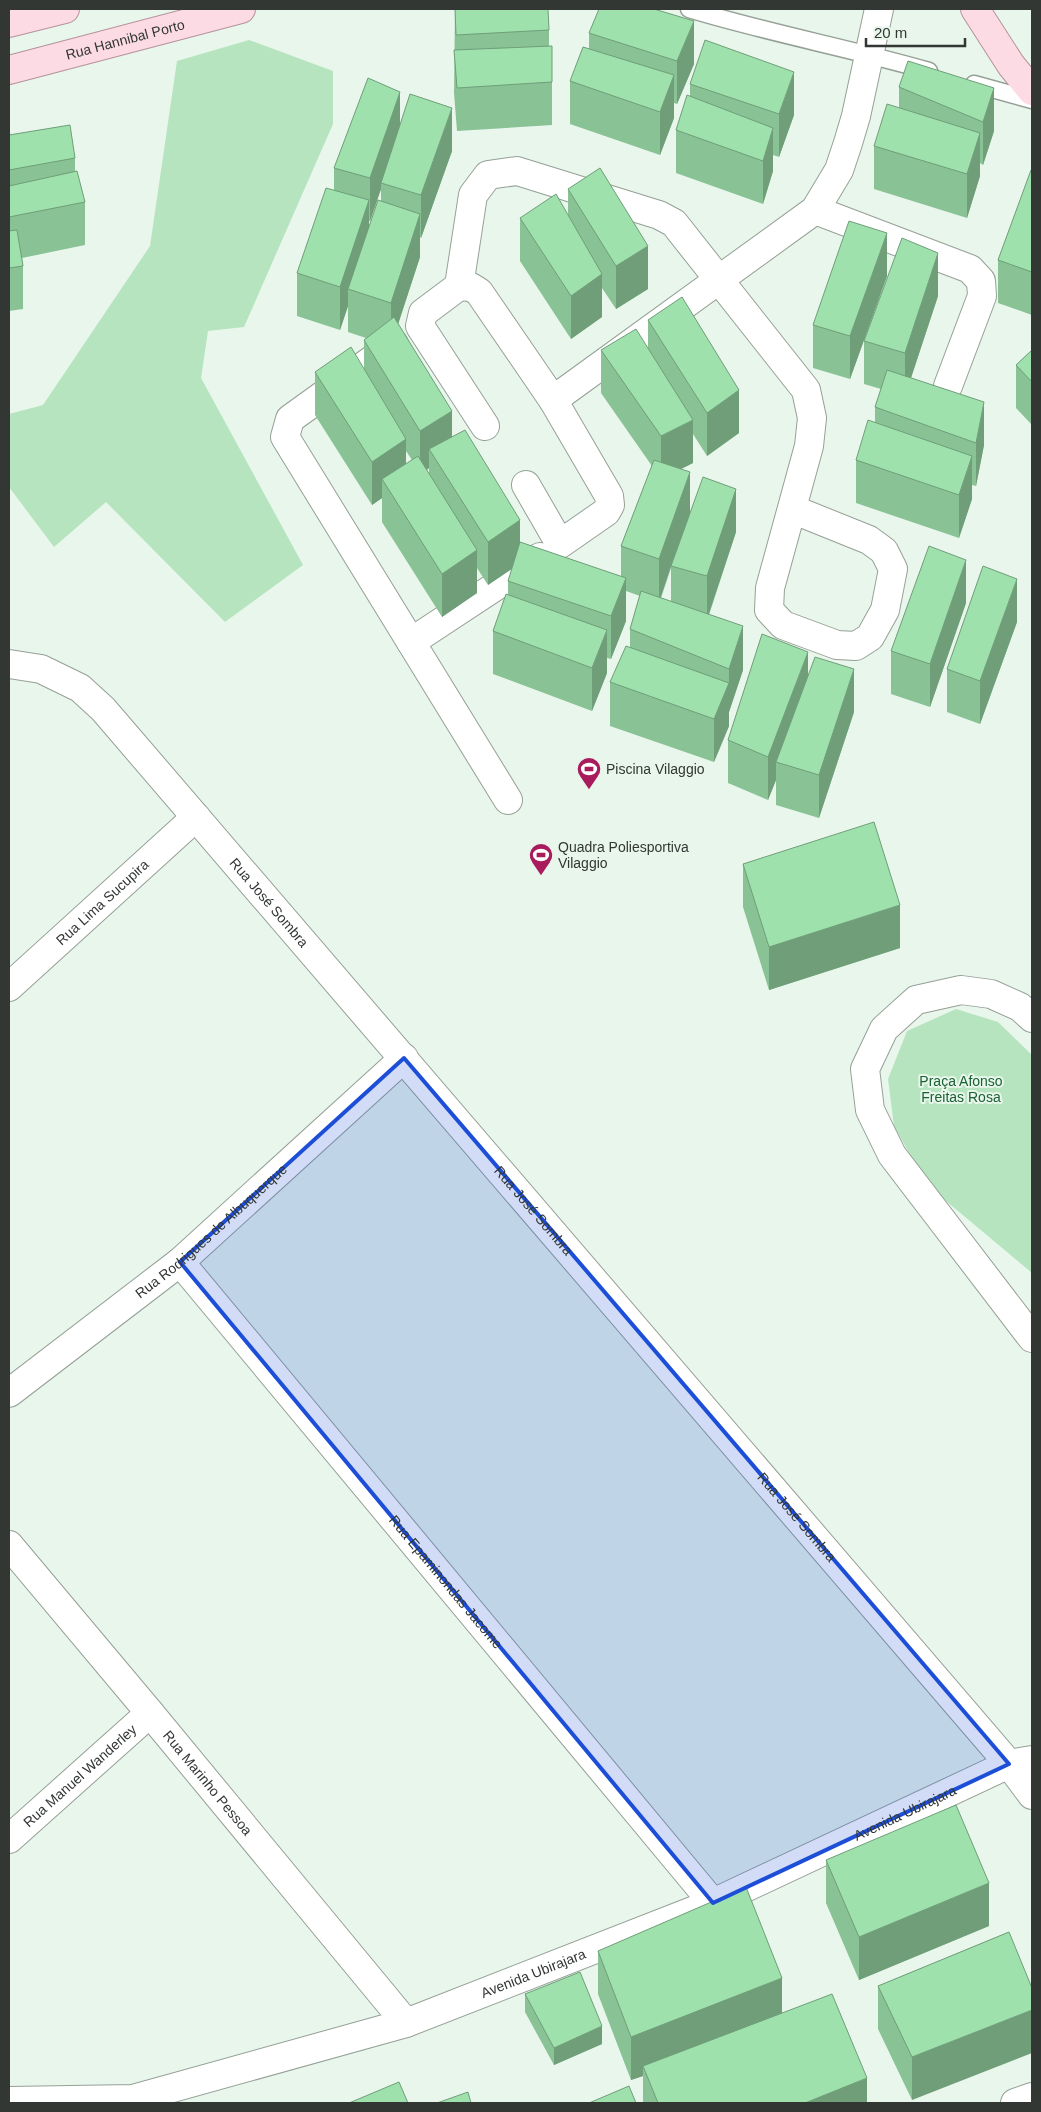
<svg xmlns="http://www.w3.org/2000/svg" width="1041" height="2112" font-family="Helvetica,sans-serif">
	<style>
		.green { fill: #b6e4bf }
		.lines { fill: none; stroke-linecap: round; stroke-linejoin: round }
		.lane-casing { stroke: #95a097; stroke-width: 19 }
		.street-casing { stroke: #95a097; stroke-width: 30 }
		.secondary-casing { stroke: #95a097; stroke-width: 30 }
		.primary-casing { stroke: #b5929c; stroke-width: 30 }
		.lane { stroke: #fff; stroke-width: 16 }
		.street { stroke: #fff; stroke-width: 28 }
		.secondary { stroke: #fff; stroke-width: 28 }
		.primary { stroke: #fddbe5; stroke-width: 28 }
		.wall { fill: #88c295; fill-rule: evenodd }
		.shaded-wall { fill: #6f9e79 }
		.building { fill: #9ee1ad; stroke: #6f9e79 }
		.marked { fill: #1d4ed8; fill-opacity: 0.2; stroke: #1d4ed8; stroke-width: 4; stroke-linejoin: round }
		.labels { text-anchor: middle; dominant-baseline: central; stroke-width: 4; stroke-linejoin: round; paint-order: stroke }
		.street-label { font-size: 14px; fill: #323733; stroke: #e9f6eb }
		.poi-label { font-size: 14px; fill: #323733; stroke: #e9f6eb; text-anchor: start }
		.park-label { font-size: 14px; fill: #1a6133; stroke: #e9f6eb }
	</style>
	<rect width="100%" height="100%" fill="#e9f6eb"/>
	<path class="green" d="M249,40L333,71V124L244,327L208,331L201,378L303,565L225,622L106,502L54,547L9,487V414L43,405L150,246L177,61Z
		M956,1009L998,1022L1031,1054L1032,1273L927,1185L894,1126L888,1079L907,1031Z"/>
	<g class="lines">
		<g class="lane-casing">
			<path id="lane" d="M689,9C768,33 849,48 929,71
				M974,84L1032,100"/>
		</g>
		<g class="street-casing">
			<g id="street">
				<path d="M815,210L970,269L981,281L982,296L948,386"/>
				<path d="M459,286L471,287L479,292L553,400L609,496L610,505L606,512L560,544L526,485"/>
				<path d="M394,344L290,419L285,437L508,800"/>
				<path d="M553,400L815,210L839,170L848,143L856,116L879,9"/>
				<path d="M485,426L420,326L423,313L459,286L473,195L488,175L517,171L659,215L674,223L806,390L812,418L809,446L770,588L769,610L783,625L837,645L856,646L870,637L885,610L893,569L884,551L869,540L792,509"/>
				<path d="M411,642L540,557"/>
				<path id="s1" d="M9,664L41,669L80,688L103,709L1009,1764L1032,1795"/>
				<path id="s2" d="M9,987L196,817"/>
				<path d="M1032,1018L1020,1007L991,994L961,990L916,1000L884,1029L865,1069L870,1110L892,1155L1032,1338"/>
				<path id="s3" d="M180,1262L713,1903"/>
				<path id="s4" d="M9,1393L180,1262L404,1058"/>
				<path id="s5" d="M9,1545L150,1713L406,2023"/>
				<path id="s6" d="M9,1839L150,1713"/>
				<path d="M1015,2103L1032,2097"/>
			</g>
		</g>
		<g class="secondary-casing">
			<g id="secondary">
				<path id="s7" d="M9,2101L133,2099L406,2023L713,1903L1009,1764L1032,1760"/>
			</g>
		</g>
		<g class="primary-casing">
			<g id="primary">
				<path d="M975,9L1011,65L1032,91"/>
				<path d="M9,23L65,9"/>
				<path id="s8" d="M9,70L241,9"/>
			</g>
		</g>
		<use href="#lane" class="lane"/>
		<use href="#street" class="street"/>
		<use href="#secondary" class="secondary"/>
		<use href="#primary" class="primary"/>
	</g>
	<path class="wall" d="M455,9L549,30V46H552V125L457,131L454,93Z
		M589,33L694,64L677,104L674,103V118L660,155L570,124V81L589,48Z
		M690,84L794,115L779,157L773,155V171L763,204L676,173V130L690,96Z
		M899,87L994,88V131L983,165L980,163V176L967,218L874,189V146L899,107Z
		M400,124L452,151L421,238L420,237V257L398,324L452,437L520,542L621,577V546L652,466L601,393V350L648,348V320L739,433L707,456L693,434V463L681,469L690,515L736,532L709,615L743,670L729,712V726L714,762L610,726V682L630,648V629L640,596L626,591V621L611,659L607,658V673L592,711L493,674V631L508,594V581L512,569L488,585L477,568V593L442,617L382,522V498L372,505L315,415V372L364,369V340L366,338L348,332V306L340,330L297,316V273L334,190V168ZM381,189V201L369,226V221H370ZM406,451L412,460L406,464ZM429,468V474L427,470ZM671,568V602L661,598Z
		M9,135L75,158V172L85,202V245L22,258L23,266V309L9,311Z
		M1032,171V315L998,303V260Z
		M568,189L648,289L616,309L602,288V317L571,339L520,261V218L568,215Z
		M887,276L850,379L813,368V325Z
		M938,296L911,378L984,445L976,486L972,485V499L959,538L856,503V460L875,422V407L881,389L864,384V341Z
		M1032,350V425L1016,408V365Z
		M966,603L930,707L891,694V651Z
		M1017,622L980,724L947,712V669Z
		M808,674L854,712L819,818L776,805V780L768,800L728,783V740Z
		M743,864L900,948L769,990L743,907Z
		M826,1860L989,1926L859,1980L826,1903Z
		M1009,1932L912,2100L878,2029V1986Z
		M598,1951L782,2013L867,2103H643V2076L631,2080L598,1994Z
		M525,1994L602,2044L554,2065L525,2012Z"/>
	<path class="shaded-wall" d="M694,21V64L677,104V61Z
		M794,72V115L779,157V114Z
		M674,75V118L660,155V112Z
		M994,88V131L983,165V122Z
		M400,92V135L381,183V189L370,221V178Z
		M452,108V151L421,238V195Z
		M773,128V171L763,204V161Z
		M980,133V176L967,218V174Z
		M369,200V243L348,289V306L340,330V287Z
		M420,214V257L391,346V303Z
		M887,233V276L850,379V336Z
		M648,246V289L616,309V266Z
		M938,253V296L905,396V353Z
		M602,274V317L571,339V296Z
		M739,390V433L707,456V413Z
		M984,402V445L976,486V443Z
		M452,411V454L429,449V468L420,474V431Z
		M693,420V463L661,479V436Z
		M406,439V482L382,479V498L372,505V462Z
		M972,456V499L959,538V495Z
		M690,472V515L671,566L659,602V559Z
		M736,489V532L707,619V576Z
		M520,520V563L488,585V542Z
		M477,550V593L442,617V574Z
		M966,560V603L930,707V664Z
		M626,578V621L611,659V616Z
		M1017,579V622L980,724V681Z
		M743,626V670L729,712V669Z
		M607,630V673L592,711V668Z
		M808,652V695L776,762V780L768,800V757Z
		M854,669V712L819,818V775Z
		M729,683V726L714,762V719Z
		M900,905V948L769,990V947Z
		M989,1883V1926L859,1980V1937Z
		M782,1978V2021L643,2066V2076L631,2080V2037Z
		M1032,2010V2053L912,2100V2057Z
		M602,2026V2044L554,2065V2048Z
		M867,2078V2103H805Z"/>
	<path class="building" d="M455,9H548L549,30L456,35Z
		M599,9H654L694,21L677,61L589,33Z
		M705,40L794,72L779,114L690,84Z
		M552,46V82L457,88L454,50Z
		M583,47L674,75L660,112L570,81Z
		M908,61L994,88L983,122L899,87Z
		M368,78L400,92L370,178L334,168Z
		M410,94L452,108L421,195L381,183Z
		M687,95L773,128L763,161L676,130Z
		M887,104L980,133L967,174L874,146Z
		M70,125L75,158L9,170V135Z
		M600,168L648,246L616,266L568,189Z
		M1031,170L1032,171V272L998,260Z
		M77,171L85,202L9,217V186Z
		M326,188L369,200L340,287L297,273Z
		M556,194L602,274L571,296L520,218Z
		M378,200L420,214L391,303L348,289Z
		M849,221L887,233L850,336L813,325Z
		M17,230L23,266L9,268V231Z
		M902,238L938,253L905,353L864,341Z
		M682,297L739,390L707,413L648,320Z
		M394,317L452,411L420,431L364,340Z
		M636,329L693,420L661,436L601,350Z
		M351,347L406,439L372,462L315,372Z
		M1032,350V382L1016,365Z
		M887,370L984,402L976,443L875,407Z
		M868,420L972,456L959,495L856,460Z
		M465,430L520,520L488,542L429,449Z
		M418,456L477,550L442,574L382,479Z
		M654,460L690,472L659,559L621,546Z
		M703,477L736,489L707,576L671,566Z
		M520,542L626,578L611,616L508,581Z
		M929,546L966,560L930,664L891,651Z
		M983,566L1017,579L980,681L947,669Z
		M641,591L743,626L729,669L630,629Z
		M506,594L607,630L592,668L493,631Z
		M762,634L808,652L768,757L728,740Z
		M626,646L729,683L714,719L610,682Z
		M815,657L854,669L819,775L776,762Z
		M874,822L900,905L769,947L743,864Z
		M956,1805L989,1883L859,1937L826,1860Z
		M746,1887L782,1978L631,2037L598,1951Z
		M1009,1932L1032,1988V2010L912,2057L878,1986Z
		M580,1972L602,2026L554,2048L525,1994Z
		M832,1994L867,2078L805,2103H658L643,2066Z
		M399,2082L408,2103H349Z
		M629,2086L636,2103H589Z
		M468,2092L471,2103H437Z"/>
	<path class="marked" d="M404,1058L1009,1764L713,1903L180,1262Z"/>
	<defs>
		<g id="stadium-pin" transform="scale(1.25)"><path d="M0 17L-7.5 6A9.5 9.5 0 1 1 7.5 6Z" fill="#a81b5d" stroke="#e9f6eb"/><path d="M0-5a6.5 5 0 1 0 0 10a6.5 5 0 1 0 0-10ZM-3.5-1.8h7v3.6h-7Z" fill="#fff"/></g>
	</defs>
	<g fill-rule="evenodd">
		<use href="#stadium-pin" x="589" y="769"/>
		<use href="#stadium-pin" x="541" y="855"/>
	</g>
	<g class="labels">
		<g class="street-label">
			<text stroke="none"><textPath href="#s8" startOffset="120">Rua Hannibal Porto</textPath></text>
			<text stroke="none"><textPath href="#s2" startOffset="126">Rua Lima Sucupira</textPath></text>
			<text stroke="none"><textPath href="#s1" startOffset="362">Rua José Sombra</textPath></text>
			<text stroke="none"><textPath href="#s1" startOffset="768">Rua José Sombra</textPath></text>
			<text stroke="none"><textPath href="#s4" startOffset="259">Rua Rodrigues de Albuquerque</textPath></text>
			<text stroke="none"><textPath href="#s1" startOffset="1172">Rua José Sombra</textPath></text>
			<text stroke="none"><textPath href="#s3" startOffset="416">Rua Epaminondas Jacome</textPath></text>
			<text stroke="none"><textPath href="#s6" startOffset="95">Rua Manuel Wanderley</textPath></text>
			<text stroke="none"><textPath href="#s5" startOffset="310">Rua Marinho Pessoa</textPath></text>
			<text stroke="none"><textPath href="#s7" startOffset="949">Avenida Ubirajara</textPath></text>
			<text stroke="none"><textPath href="#s7" startOffset="544">Avenida Ubirajara</textPath></text>
		</g>
		<g class="poi-label">
			<text x="606" y="769">Piscina Vilaggio</text>
			<text x="558" y="847">Quadra Poliesportiva<tspan x="558" dy="16">Vilaggio</tspan></text>
		</g>
		<g class="park-label">
			<text x="961" y="1081">Praça Afonso<tspan x="961" dy="16">Freitas Rosa</tspan></text>
		</g>
	</g>
	<rect width="1041" height="2112" fill="none" stroke="#323733" stroke-width="20"/>
	<path d="M866 38v8h99v-8" fill="none" stroke="#323733" stroke-width="2.5"/>
	<text x="874" y="38" font-size="15" fill="#323733" stroke="#e9f6eb" stroke-width="4" paint-order="stroke">20 m</text>
</svg>
